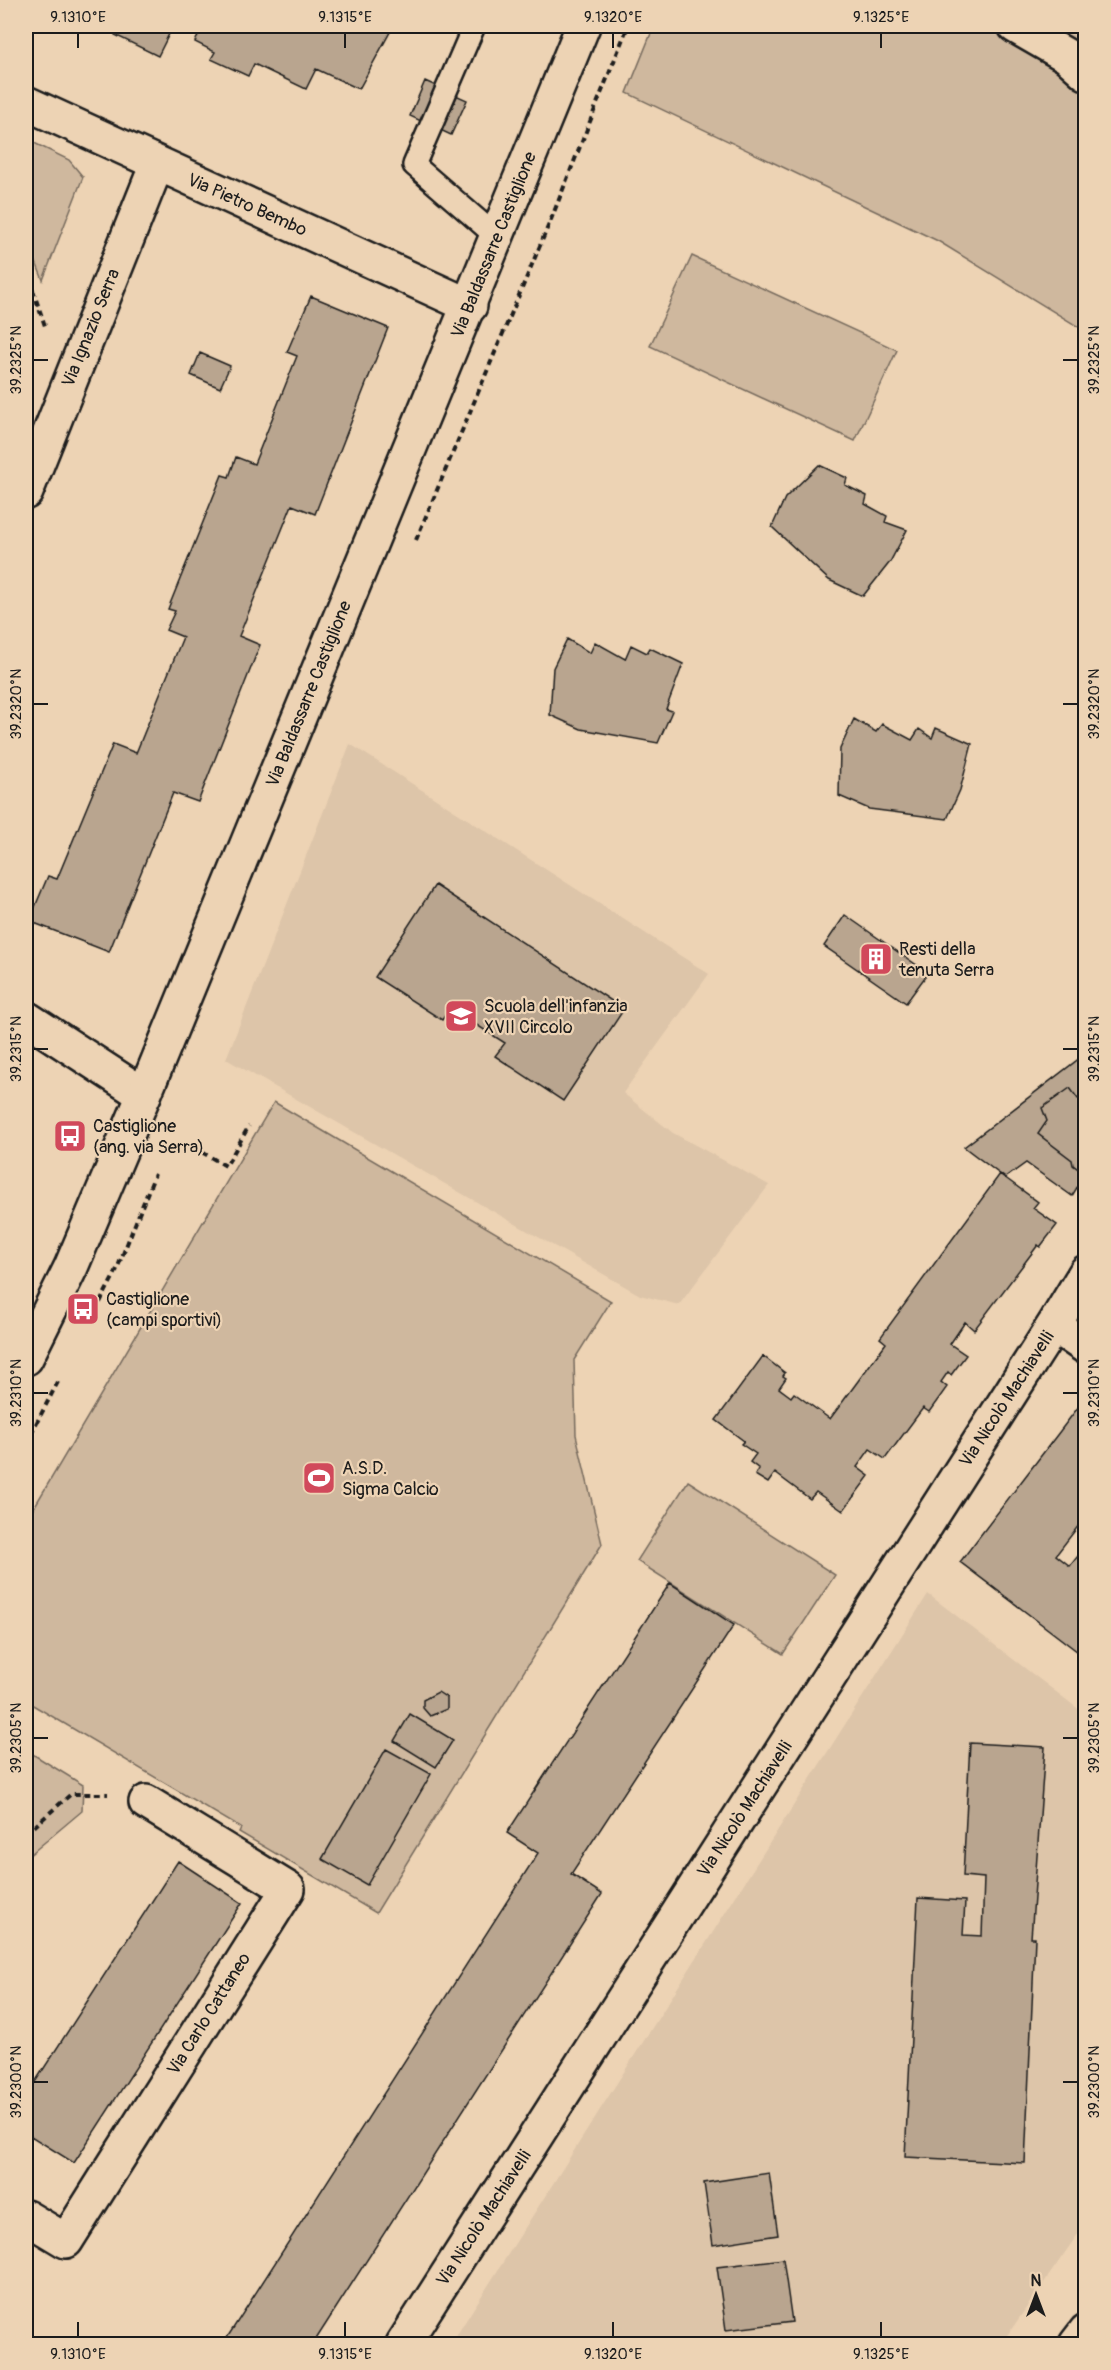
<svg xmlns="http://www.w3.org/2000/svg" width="1111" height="2370" font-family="Pangolin,sans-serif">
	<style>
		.built { fill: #ddc5a9 }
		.green { fill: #cfb89e; stroke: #766a5d; stroke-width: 1.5 }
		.building { fill: #b9a58f; stroke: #1c1c1c; stroke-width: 1.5 }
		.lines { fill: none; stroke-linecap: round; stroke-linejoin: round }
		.lane-casing { stroke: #1c1c1c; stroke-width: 26 }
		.street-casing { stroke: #1c1c1c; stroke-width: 38 }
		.secondary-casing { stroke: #1c1c1c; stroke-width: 38 }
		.highway-casing { stroke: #1c1c1c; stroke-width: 38 }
		.path { stroke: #1c1c1c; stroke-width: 4; stroke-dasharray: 6 4.5; stroke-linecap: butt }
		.lane { stroke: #edd3b4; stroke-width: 21 }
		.street { stroke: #edd3b4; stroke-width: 33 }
		.secondary { stroke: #edd3b4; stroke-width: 33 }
		.highway { stroke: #edd3b4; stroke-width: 33 }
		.ticks { fill: none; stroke: #1c1c1c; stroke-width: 2 }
		.labels { text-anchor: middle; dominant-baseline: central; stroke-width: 4.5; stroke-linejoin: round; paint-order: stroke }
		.street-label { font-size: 18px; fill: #1c1c1c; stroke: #edd3b4 }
		.poi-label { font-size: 18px; fill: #1c1c1c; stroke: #edd3b4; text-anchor: start }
		.neatline { fill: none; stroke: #1c1c1c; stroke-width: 2 }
		.ticks-label { font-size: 15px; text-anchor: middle; fill: #1c1c1c }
	</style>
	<rect width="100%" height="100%" fill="#edd3b4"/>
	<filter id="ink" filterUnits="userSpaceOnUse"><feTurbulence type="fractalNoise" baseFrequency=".0167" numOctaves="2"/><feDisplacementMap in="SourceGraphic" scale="12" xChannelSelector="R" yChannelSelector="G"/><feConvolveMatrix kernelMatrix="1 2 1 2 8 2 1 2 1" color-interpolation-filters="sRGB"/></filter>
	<g filter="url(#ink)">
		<path class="built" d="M350,744L709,974L623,1093L673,1133L769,1185L679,1305L640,1295L226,1059Z
			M928,1594L1085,1714V2224L1001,2344H451Z"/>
		<path class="green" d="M654,26H1085V331L938,241L627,93Z
			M26,139L69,160L83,177L43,280L31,250L26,245Z
			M692,256L897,350L855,441L650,346Z
			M274,1102L611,1301L574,1360L576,1435L602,1544L376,1913L239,1832L241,1828L26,1701V1521Z
			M688,1481L835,1575L783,1654L637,1561Z
			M26,1750L83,1785L82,1811L26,1858Z"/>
		<path class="building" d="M119,26H173L158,56L115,35Z
			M191,26H376L390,32L359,89L316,69L306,89L254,64L248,76L211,59L215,52L195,42L201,30Z
			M425,81L467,100L451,135L410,116Z
			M311,296L388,328L315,514L292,505L239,636L260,645L198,802L173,793L109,952L29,921L48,876L57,879L113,744L136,753L183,637L166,630L175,611L168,609L222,475L229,477L236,457L254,464L297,356L287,352Z
			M200,353L230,366L220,388L191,375Z
			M819,465L847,478L845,485L867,496L865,504L887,516L885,522L907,530L890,562L863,596L829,580L772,527L785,498Z
			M567,639L590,653L595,642L625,659L631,645L647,653L650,648L683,664L666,709L672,711L658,743L581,729L550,715L553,668Z
			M854,719L876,732L882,724L912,740L919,729L932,738L936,728L972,744L960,790L947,819L869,809L839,796L840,749Z
			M435,885L624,1009L563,1101L495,1056L505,1043L450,1008L442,1020L375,977Z
			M845,915L928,973L906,1003L824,946Z
			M1080,1058L1086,1061V1092L1078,1099L1070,1088L1042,1108L1047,1121L1038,1134L1072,1160L1073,1165L1085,1174L1072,1196L1026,1163L1005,1178L964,1147Z
			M1070,1088L1078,1099L1086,1092L1085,1174L1073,1165L1072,1160L1038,1134L1047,1121L1042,1108Z
			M1000,1174L1038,1202L1033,1208L1057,1225L1040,1247L1038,1245L974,1330L965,1322L950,1344L966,1355L951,1375L948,1372L941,1382L947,1387L929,1412L923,1408L885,1459L870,1449L857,1467L869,1476L843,1511L816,1492L810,1499L775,1473L768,1483L755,1475L759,1469L750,1462L756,1454L741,1444L744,1441L716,1420L763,1356L785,1373L783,1376L786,1378L779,1388L791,1397L794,1393L830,1419L886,1343L880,1338Z
			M1086,1397V1516L1056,1555L1070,1566L1082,1551L1086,1554V1658L960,1562Z
			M670,1583L734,1625L571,1874L602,1894L313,2344H223L538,1853L507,1833Z
			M438,1692L447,1698V1709L430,1716L423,1708V1700Z
			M410,1714L453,1740L436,1767L394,1741Z
			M970,1743L1045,1747L1031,1938H1035L1025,2163L905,2157L918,1898L965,1901L963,1935L982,1936L984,1878L963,1876Z
			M386,1749L431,1774L367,1885L322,1859Z
			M178,1861L242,1903L74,2163L31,2136L26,2145V2096Z
			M769,2173L778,2235L713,2245L704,2183Z
			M783,2259L792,2322L726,2330L717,2267Z"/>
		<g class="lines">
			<g class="lane-casing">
				<path id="lane" d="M474,26L414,165L497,237"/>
			</g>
			<g class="street-casing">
				<path id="street" d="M26,103L470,306
					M26,492L157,164
					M26,1018L144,1095
					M1054,1325L1086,1347
					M26,2217L66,2241L288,1889L146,1802
					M403,2344L1054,1325L1086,1272"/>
			</g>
			<g class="secondary-casing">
				<path id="secondary" d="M26,1358L71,1267L144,1095L583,26
					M1076,2344L1086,2331"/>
			</g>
			<g class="highway-casing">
				<path id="highway" d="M1015,26L1067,56L1086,73"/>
			</g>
			<path class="path" d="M26,270L45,326
				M416,540L552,217L628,26
				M193,1147L226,1166L249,1126
				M90,1321L115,1274L155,1174
				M26,1443L59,1380
				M26,1834L71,1794H108"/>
			<use href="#lane" class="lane"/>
			<use href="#street" class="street"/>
			<use href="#secondary" class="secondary"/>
			<use href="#highway" class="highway"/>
		</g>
	</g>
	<path class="ticks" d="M78,33V48M345,33V48M613,33V48M881,33V48M33,360H48M1063,360H1078M33,704H48M1063,704H1078M33,1049H48M1063,1049H1078M33,1393H48M1063,1393H1078M33,1738H48M1063,1738H1078M33,2082H48M1063,2082H1078M78,2322V2337M345,2322V2337M613,2322V2337M881,2322V2337"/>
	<defs>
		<g id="building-square" transform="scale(1.725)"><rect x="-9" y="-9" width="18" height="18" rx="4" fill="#d1495b" stroke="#edd3b4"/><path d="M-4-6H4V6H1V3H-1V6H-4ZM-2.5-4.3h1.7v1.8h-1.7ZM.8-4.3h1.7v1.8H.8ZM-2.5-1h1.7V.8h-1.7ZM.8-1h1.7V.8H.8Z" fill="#fff"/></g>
		<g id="school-square" transform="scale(1.725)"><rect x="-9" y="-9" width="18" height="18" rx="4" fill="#d1495b" stroke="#edd3b4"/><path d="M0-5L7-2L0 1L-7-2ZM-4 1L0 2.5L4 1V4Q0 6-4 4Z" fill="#fff"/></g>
		<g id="bus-square" transform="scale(1.725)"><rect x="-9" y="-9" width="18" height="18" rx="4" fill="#d1495b" stroke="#edd3b4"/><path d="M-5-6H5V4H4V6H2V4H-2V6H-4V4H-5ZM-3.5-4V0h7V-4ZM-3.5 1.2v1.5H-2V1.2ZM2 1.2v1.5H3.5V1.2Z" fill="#fff"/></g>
		<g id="stadium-square" transform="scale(1.725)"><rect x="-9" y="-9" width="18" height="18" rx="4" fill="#d1495b" stroke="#edd3b4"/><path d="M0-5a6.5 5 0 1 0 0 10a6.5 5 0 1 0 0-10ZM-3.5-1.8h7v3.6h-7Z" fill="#fff"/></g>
	</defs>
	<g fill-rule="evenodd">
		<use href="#building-square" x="876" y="959"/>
		<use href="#school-square" x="461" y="1016"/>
		<use href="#bus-square" x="70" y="1136"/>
		<use href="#bus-square" x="83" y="1309"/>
		<use href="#stadium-square" x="319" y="1478"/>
	</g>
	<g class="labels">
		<g class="street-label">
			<text transform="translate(247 205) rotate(24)">Via Pietro Bembo</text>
			<text transform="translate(494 245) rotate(-68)">Via Baldassarre Castiglione</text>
			<text transform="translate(91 328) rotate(-68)">Via Ignazio Serra</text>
			<text transform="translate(309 694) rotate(-68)">Via Baldassarre Castiglione</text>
			<text transform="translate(1007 1399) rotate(-57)">Via Nicolò Machiavelli</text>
			<text transform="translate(745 1809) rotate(-57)">Via Nicolò Machiavelli</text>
			<text transform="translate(209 2014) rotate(-58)">Via Carlo Cattaneo</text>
			<text transform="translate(484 2218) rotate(-57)">Via Nicolò Machiavelli</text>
		</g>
		<g class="poi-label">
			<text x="899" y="949">Resti della<tspan x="899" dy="21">tenuta Serra</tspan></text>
			<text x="484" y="1006">Scuola dell'infanzia<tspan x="484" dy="21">XVII Circolo</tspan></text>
			<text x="93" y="1126">Castiglione<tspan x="93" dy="21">(ang. via Serra)</tspan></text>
			<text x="106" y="1299">Castiglione<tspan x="106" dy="21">(campi sportivi)</tspan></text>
			<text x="342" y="1468">A.S.D.<tspan x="342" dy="21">Sigma Calcio</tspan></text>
		</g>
	</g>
	<rect width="1111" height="2370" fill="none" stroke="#edd3b4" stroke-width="66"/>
	<g transform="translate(1036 2295)" stroke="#edd3b4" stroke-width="4.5" paint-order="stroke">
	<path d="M0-4.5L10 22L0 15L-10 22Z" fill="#1c1c1c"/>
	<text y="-9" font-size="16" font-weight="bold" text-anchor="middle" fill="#1c1c1c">N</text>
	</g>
	<rect x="33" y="33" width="1045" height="2304" class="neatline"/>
	<g class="ticks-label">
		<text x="78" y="22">9.1310°E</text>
		<text x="345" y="22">9.1315°E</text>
		<text x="613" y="22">9.1320°E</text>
		<text x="881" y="22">9.1325°E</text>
		<text transform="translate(16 360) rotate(-90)" y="5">39.2325°N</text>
		<text transform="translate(1094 360) rotate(-90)" y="5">39.2325°N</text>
		<text transform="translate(16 704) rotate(-90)" y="5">39.2320°N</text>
		<text transform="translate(1094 704) rotate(-90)" y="5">39.2320°N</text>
		<text transform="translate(16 1049) rotate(-90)" y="5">39.2315°N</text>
		<text transform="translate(1094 1049) rotate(-90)" y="5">39.2315°N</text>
		<text transform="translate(16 1393) rotate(-90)" y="5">39.2310°N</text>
		<text transform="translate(1094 1393) rotate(-90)" y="5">39.2310°N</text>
		<text transform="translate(16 1738) rotate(-90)" y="5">39.2305°N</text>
		<text transform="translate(1094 1738) rotate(-90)" y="5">39.2305°N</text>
		<text transform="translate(16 2082) rotate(-90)" y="5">39.2300°N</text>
		<text transform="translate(1094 2082) rotate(-90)" y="5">39.2300°N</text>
		<text x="78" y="2359">9.1310°E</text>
		<text x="345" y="2359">9.1315°E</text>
		<text x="613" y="2359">9.1320°E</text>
		<text x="881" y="2359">9.1325°E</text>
	</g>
</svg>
